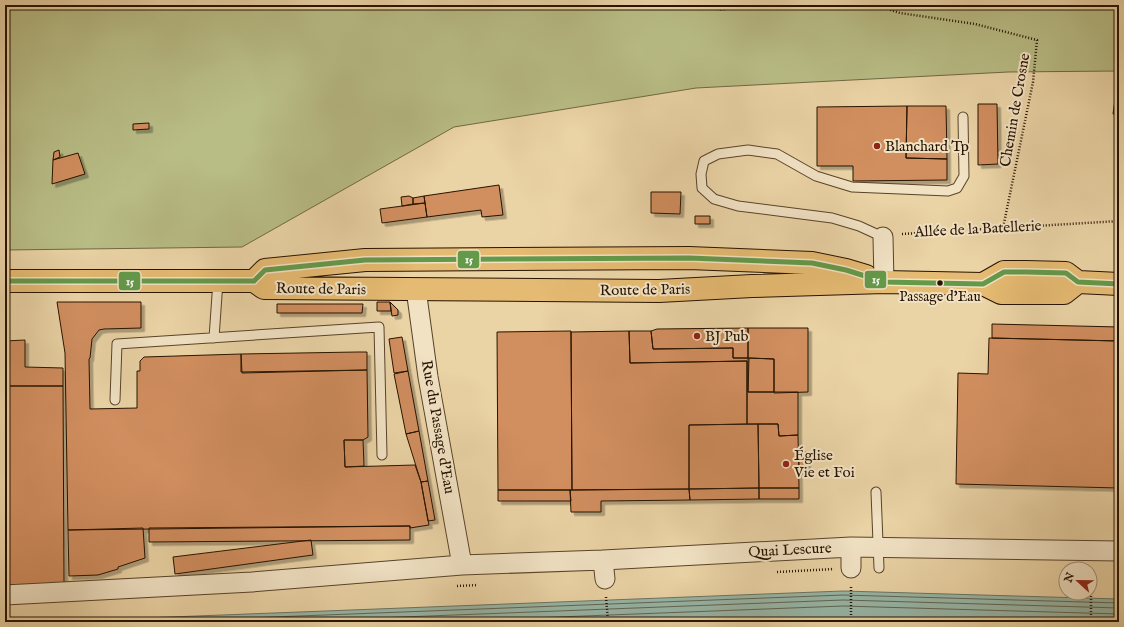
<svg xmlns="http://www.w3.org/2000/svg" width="1124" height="627" font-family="'IM FELL English',serif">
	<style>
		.green { fill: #b8bc85; stroke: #706843 }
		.water { fill: #98b7a8; stroke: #6b7565 }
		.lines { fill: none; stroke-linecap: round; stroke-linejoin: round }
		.shore { stroke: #606554; stroke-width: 1 }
		.building { fill: #d18e5e; stroke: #271301; filter: url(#shadow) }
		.service-casing { stroke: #58432a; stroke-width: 11 }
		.minor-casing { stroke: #58432a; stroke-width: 21 }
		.primary-casing { stroke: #271301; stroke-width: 24 }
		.path { stroke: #271301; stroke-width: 2.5; stroke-dasharray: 1 2; stroke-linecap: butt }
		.service { stroke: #f1e2c4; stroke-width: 9 }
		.minor { stroke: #f1e2c4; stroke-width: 19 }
		.primary { stroke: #e5ba72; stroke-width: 22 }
		.bus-1-casing { stroke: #f1e2c4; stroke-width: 8 }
		.bus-1 { stroke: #64994a; stroke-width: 5 }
		.poi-dot { fill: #8f2418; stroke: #f1e2c4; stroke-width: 1.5 }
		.bus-dot { fill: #271301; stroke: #f1e2c4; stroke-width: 1.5 }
		.labels { text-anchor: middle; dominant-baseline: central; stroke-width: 4; stroke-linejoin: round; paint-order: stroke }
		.bus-label { font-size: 14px; fill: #271301; stroke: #f1e2c4 }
		.street-label { font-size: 15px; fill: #271301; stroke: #f1e2c4 }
		.poi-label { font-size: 15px; fill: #271301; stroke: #f1e2c4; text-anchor: start }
		.line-badge { stroke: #f1e2c4; stroke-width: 1.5 }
		.badge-label { font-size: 11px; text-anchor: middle; font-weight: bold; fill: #fff }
	</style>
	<defs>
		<filter id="shadow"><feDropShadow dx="3.5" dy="3.5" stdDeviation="0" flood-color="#0004"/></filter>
	</defs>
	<rect width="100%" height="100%" fill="#ead3a5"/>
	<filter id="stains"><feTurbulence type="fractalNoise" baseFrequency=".005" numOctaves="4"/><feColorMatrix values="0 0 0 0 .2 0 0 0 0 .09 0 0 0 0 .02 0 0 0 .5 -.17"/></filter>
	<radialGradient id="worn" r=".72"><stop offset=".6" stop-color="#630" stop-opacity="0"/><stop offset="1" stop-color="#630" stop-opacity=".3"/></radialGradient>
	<path class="green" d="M5,5H1119V71L1008,72L696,88L454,127L242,247L5,250Z"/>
	<path class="water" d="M843,591L1119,599V622H41Z"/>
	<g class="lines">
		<path class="shore" d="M144,622L843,595L1119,603
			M273,622L843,600L1119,608
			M428,622L843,606L1119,614"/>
	</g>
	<path class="building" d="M1119,72V115L1113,114Z
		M978,104H997L998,164L978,165Z
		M907,106H946L947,159L906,158Z
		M907,106L906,158L947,159V180L853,181V166H817V107Z
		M149,123V129L133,130V124Z
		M59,150L60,157L53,160L54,152Z
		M78,153L85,174L52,184L53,160Z
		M499,185L503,215L482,217L481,210L427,217L424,196Z
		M651,192H681L680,214L651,213Z
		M409,196L413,198V204L402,206L401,197Z
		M424,196L425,203L413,204V198Z
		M425,203L427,217L382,223L380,209Z
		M695,216H710V224H695Z
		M57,302H141V328L104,329L99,330L92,339L90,358L89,359L90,409L137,408V371H140V361L144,357L241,354L242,373L367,370L368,437L363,440H344L345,467L415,465L421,482L429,525L410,528V526L68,530L65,353Z
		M377,302H390L391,311H377Z
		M390,302L398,310V315L392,316Z
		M277,304H363L362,313H277Z
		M992,324L1119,327V341L992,338Z
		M748,328V358H733V348L653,349L651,331L657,329Z
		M748,328H808V392L774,393V359L748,358Z
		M571,331L572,490H498L497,332Z
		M629,331H651L653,349L733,348V358H748V392H798V435L779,436L778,424H747V361L630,363Z
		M629,331L630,363L747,361V424L689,425V489L572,490L571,332Z
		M402,337L408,371L394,373L389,339Z
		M989,338L1119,341V488L956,484L958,373L988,374Z
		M25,340V367L63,368V386H5V341Z
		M357,352H367V370L241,372V354Z
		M749,358L774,359V392H748Z
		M408,371L419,431L406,434L394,374Z
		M5,386H63L64,585H5Z
		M758,424L759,488L689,489V425Z
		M758,424H778L779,436L798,435L799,488H759Z
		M419,431L428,481L421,482L406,434Z
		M344,440H363L364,466L345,467Z
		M799,452H807V472H799Z
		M428,481L435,520L428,521L421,482Z
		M759,488H799V499H759Z
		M759,488V499L690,500L689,489Z
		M689,489L690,500L601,501V512H571L570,490Z
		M498,490H570L571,501H498Z
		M410,526V540L149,542V528Z
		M143,528L145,558L118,567V569L98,575L69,576L68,530Z
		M311,540L313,555L175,574L173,557Z"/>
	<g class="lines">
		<g class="service-casing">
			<path id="service" d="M883,237L859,226L832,218L738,206L714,199L702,188L701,174L704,161L718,154L748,150L777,154L816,176L852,187L948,191L957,188L964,176L963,117
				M214,338L218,281
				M115,400L117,344L379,327L382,455
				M876,492L879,568"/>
		</g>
		<g class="minor-casing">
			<path id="minor" d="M883,237L884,282
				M416,289L428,377L462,565
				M851,547V568
				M603,560L605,579
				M5,595L252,582L462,565L603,560L851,547L1119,551"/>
		</g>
		<g class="primary-casing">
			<path id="primary" d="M5,281H254
				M254,281L264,288L659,291L752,286L884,282L983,284L1001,293H1064L1078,282
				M254,281L265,270L365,260L689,258L812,263L846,270L866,276
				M983,284L1004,272H1026L1066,273L1078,282L1119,284"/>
		</g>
		<path class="path" d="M694,5L723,10L732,5
			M876,5L900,13L975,24L1037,40L1033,82L1003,228
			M902,234L1119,221
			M1091,569V617
			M777,572L834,569
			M457,586L478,585
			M606,597L608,622
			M851,621V587"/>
		<use href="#service" class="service"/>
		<use href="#minor" class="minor"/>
		<use href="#primary" class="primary"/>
		<g class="bus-1-casing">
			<path id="bus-1" d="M5,281H254
				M254,281L265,270L365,260L689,258L812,263L846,270L884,282L983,284L1004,272H1026L1066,273L1078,282L1119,284"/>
		</g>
		<use href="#bus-1" class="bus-1"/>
	</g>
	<g class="poi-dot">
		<circle cx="877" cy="146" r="4"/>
		<circle cx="697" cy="336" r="4"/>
		<circle cx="786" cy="464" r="4"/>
	</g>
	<circle class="bus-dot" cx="940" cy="283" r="3.5"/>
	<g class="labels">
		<g class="bus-label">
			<text x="940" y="297">Passage d'Eau</text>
		</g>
		<g class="street-label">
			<text transform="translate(1015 110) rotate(-80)">Chemin de Crosne</text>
			<text transform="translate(978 229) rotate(-3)">Allée de la Batellerie</text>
			<text transform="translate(321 289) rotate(1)">Route de Paris</text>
			<text transform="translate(645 290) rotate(-1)">Route de Paris</text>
			<text transform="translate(438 427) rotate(80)">Rue du Passage d'Eau</text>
			<text transform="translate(790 550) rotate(-3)">Quai Lescure</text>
		</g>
		<g class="poi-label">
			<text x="885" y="146">Blanchard Tp</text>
			<text x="705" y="336">BJ Pub</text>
			<text x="794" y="455">Église<tspan x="794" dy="17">Vie et Foi</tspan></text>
		</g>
	</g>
	<g class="line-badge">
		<rect x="457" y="250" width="23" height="19" rx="4" fill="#64994a"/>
		<rect x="864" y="270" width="23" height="19" rx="4" fill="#64994a"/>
		<rect x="118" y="271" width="23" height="20" rx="4" fill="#64994a"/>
	</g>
	<g class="badge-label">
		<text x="469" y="263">15</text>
		<text x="876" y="283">15</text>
		<text x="130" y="285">15</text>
	</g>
	<rect width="1124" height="627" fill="none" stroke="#ead3a5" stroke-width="20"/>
	<rect x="6" y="6" width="1112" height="615" fill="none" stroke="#271301" stroke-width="2"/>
	<rect x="10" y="10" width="1104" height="607" fill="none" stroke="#271301"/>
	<g transform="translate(1078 581) rotate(292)"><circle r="19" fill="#f1e2c4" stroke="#a08f76"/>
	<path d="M0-3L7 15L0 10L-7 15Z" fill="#8f2418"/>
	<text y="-6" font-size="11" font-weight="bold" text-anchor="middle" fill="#271301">N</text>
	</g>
	<rect width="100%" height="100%" filter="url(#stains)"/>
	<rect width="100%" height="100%" fill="url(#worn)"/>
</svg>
